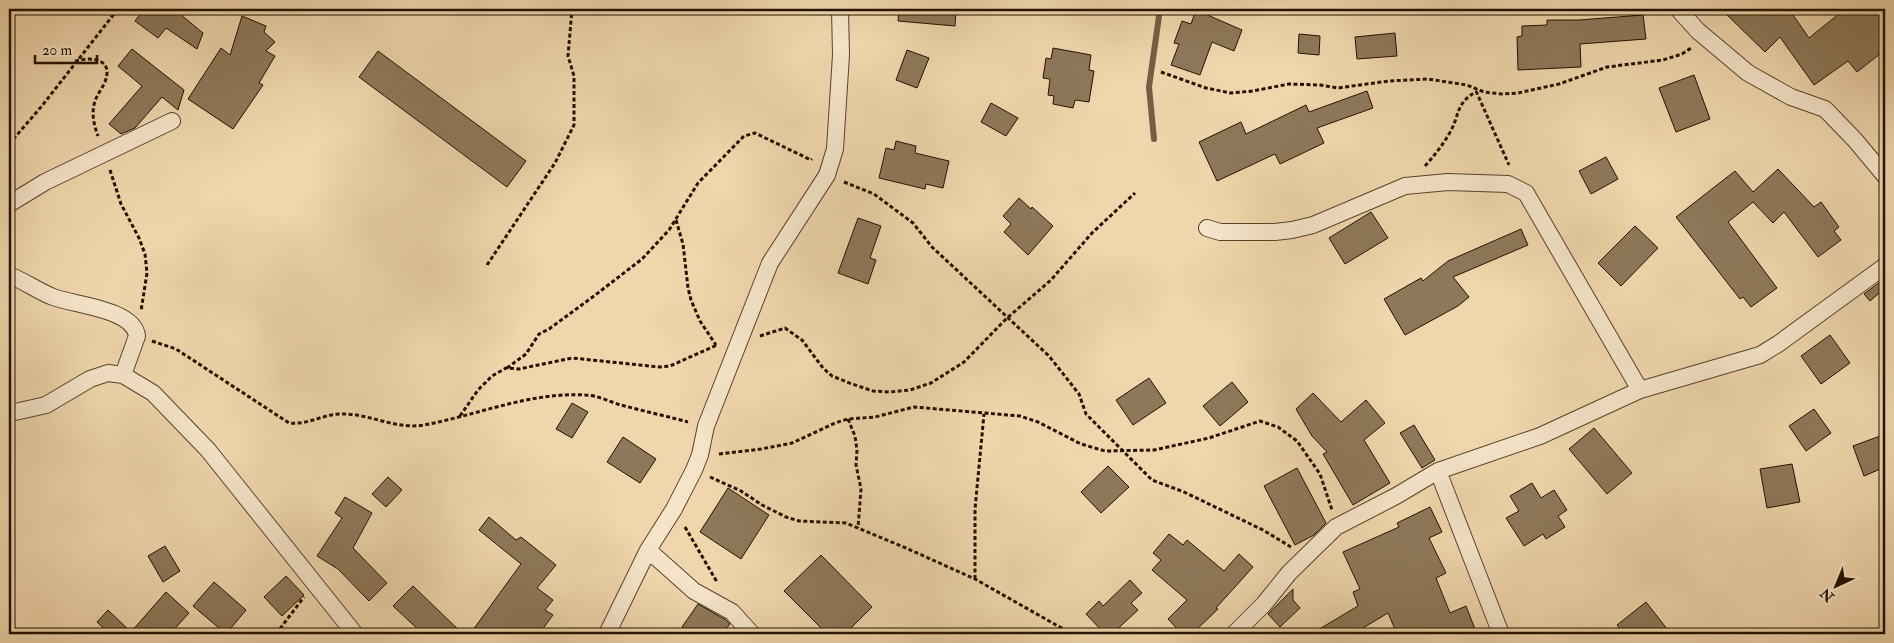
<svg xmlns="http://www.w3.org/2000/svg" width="1894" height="643" font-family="'IM FELL Double Pica',serif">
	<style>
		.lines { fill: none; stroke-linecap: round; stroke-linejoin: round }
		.stream { stroke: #745f45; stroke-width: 6 }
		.building { fill: #8e785a; stroke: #231201 }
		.minor-casing { stroke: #56432c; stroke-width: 18 }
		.path { stroke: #231201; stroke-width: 3; stroke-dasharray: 4 2.5; stroke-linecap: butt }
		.minor { stroke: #f5e4c9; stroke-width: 16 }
	</style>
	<rect width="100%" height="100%" fill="#f0d6ac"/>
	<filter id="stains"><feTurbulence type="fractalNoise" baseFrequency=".004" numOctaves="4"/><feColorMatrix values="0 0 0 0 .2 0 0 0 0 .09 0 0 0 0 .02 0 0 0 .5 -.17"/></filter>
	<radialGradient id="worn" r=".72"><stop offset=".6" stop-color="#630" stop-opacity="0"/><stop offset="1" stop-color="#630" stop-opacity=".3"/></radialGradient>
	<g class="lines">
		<path class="stream" d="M1154,139L1149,87L1160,9"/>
	</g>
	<path class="building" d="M144,9H174L203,33L197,49L166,28L158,38L135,21Z
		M899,9H956L955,26L898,21Z
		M1721,9H1789L1809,38L1845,9H1885V50L1857,72L1848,61L1814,85L1780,37L1765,52Z
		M1196,10L1242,30L1234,51L1212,42L1200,75L1171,65L1179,44L1174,43L1182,21L1191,24Z
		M1643,15L1646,39L1580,44L1581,67L1518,70L1517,37L1522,36V26L1547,25V20H1579Z
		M242,16L266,26L264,32L275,42L266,51L275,56L259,83L263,85L233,129L188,99L221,48L230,55Z
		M1395,33L1397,56L1357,59L1355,37Z
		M1299,34L1320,36L1319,55L1298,53Z
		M1053,48L1091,55L1089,70L1094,71L1089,102L1075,100L1073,108L1053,104L1054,96L1048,95L1050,79L1043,78L1046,58L1051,59Z
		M132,49L184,90L178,110L162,97L135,128L121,134L109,124L142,86L118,66Z
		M907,50L929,58L917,88L896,80Z
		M378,51L526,161L507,187L359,77Z
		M1694,75L1710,119L1676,132L1659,88Z
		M1367,91L1373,108L1317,128L1324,143L1280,164L1275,154L1217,181L1199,142L1241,122L1246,134L1306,105L1309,112Z
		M991,103L1018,118L1006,136L981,122Z
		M896,141L916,146L915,153L949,161L943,188L926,184L925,189L879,178L886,148L894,150Z
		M1606,157L1618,179L1591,194L1579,171Z
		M1778,169L1814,207L1821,202L1839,227L1834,231L1841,240L1818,257L1784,212L1773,223L1753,202L1728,222L1777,288L1751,307L1743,297L1740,299L1676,217L1735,171L1753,192Z
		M1019,198L1031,209L1032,207L1053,226L1028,255L1004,232L1011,224L1003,216Z
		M1371,212L1388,238L1345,264L1329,238Z
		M858,218L881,226L870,258L876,260L868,284L838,273Z
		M1635,226L1658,248L1621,286L1598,263Z
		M1521,229L1528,245L1453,277L1469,297L1458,306L1405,335L1384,299L1421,278L1423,281L1448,261Z
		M1883,280L1885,282V288L1870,301L1864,294Z
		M1830,335L1850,363L1821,384L1801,356Z
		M1149,378L1166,403L1133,425L1116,400Z
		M1232,382L1248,402L1220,426L1203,406Z
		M1313,393L1341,422L1366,400L1385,423L1364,440L1390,483L1353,505L1323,454L1327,452L1312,436L1296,409Z
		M572,403L588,412L572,438L556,429Z
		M1814,409L1831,433L1806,451L1789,426Z
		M1414,425L1435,460L1422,468L1400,433Z
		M1594,428L1632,473L1607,494L1569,449Z
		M1880,436L1885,450V467L1864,476L1853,446Z
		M623,437L656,459L640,483L607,462Z
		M1792,464L1800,502L1767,508L1760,469Z
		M1108,466L1129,487L1101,513L1081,492Z
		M1297,468L1326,523L1314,535L1295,545L1264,486Z
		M388,477L402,490L386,507L372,494Z
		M1532,483L1541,498L1554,490L1567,510L1558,516L1565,527L1546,539L1543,534L1524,546L1506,518L1519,511L1510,496Z
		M728,488L769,515L741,559L700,532Z
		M345,497L372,513L353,548L387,583L369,601L338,569L317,556L342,518L335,513Z
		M1430,507L1442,532L1429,538L1446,573L1436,578L1450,613L1466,606L1475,629L1470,630L1472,634H1397L1388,613L1353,634H1311L1358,606L1353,592L1360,589L1343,552L1399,527L1397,523Z
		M489,517L516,540L521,537L556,565L537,588L553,600L545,610L553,615L539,634H470L521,564L479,530Z
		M1169,534L1183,545L1187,540L1224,571L1239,554L1253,567L1216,608L1218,609L1192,634H1182L1168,619L1187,600L1152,570L1161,560L1153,553Z
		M165,546L180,571L163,582L148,556Z
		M821,555L872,607L845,634H827L784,591Z
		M286,576L304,595L282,616L264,597Z
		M1130,580L1142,593L1131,603L1138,610L1112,634H1105L1086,614L1099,601L1103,606Z
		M214,582L246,610L226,634L193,606Z
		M413,586L463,634H423L393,606Z
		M1293,589V600L1300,608L1280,627L1268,614Z
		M166,592L189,613L170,634H110L97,622L108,610L131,632Z
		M1646,602L1671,634H1625L1617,625Z
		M698,604L726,620L730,624L722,634H692L682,627Z"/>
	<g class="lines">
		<g class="minor-casing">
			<path id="minor" d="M1678,9L1698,31L1748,73L1791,97L1825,109L1855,140L1885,176
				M9,204L45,182L172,121
				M1207,228L1220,232H1275L1292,230L1313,225L1405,186L1448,182L1508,184L1526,193L1640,390
				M9,275C24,281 38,291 53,297C74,305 134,309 137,336L123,375
				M9,410L15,412L46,405L90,379L108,373L123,375L153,393L208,450L355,634
				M1438,471L1501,634
				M648,550L694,591L732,612L752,634
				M607,634L648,550L674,509L694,470L700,455L706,426L770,263L827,175L835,149L841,55L840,9
				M1234,634L1264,604L1289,573L1336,527L1396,496L1438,471L1540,436L1640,390L1760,355L1778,344L1885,266"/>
		</g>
		<path class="path" d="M75,61C94,56 115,60 104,84C101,90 97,95 95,101C91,113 94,125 98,136
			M1161,72L1206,88L1231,93L1253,91L1289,84L1320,85L1338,88L1389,81L1428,79L1467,85L1484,92L1502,94L1518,93L1559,84L1607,67L1663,60L1682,54L1691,48
			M1476,91L1509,165
			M9,144L41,107L118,9
			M1425,166C1434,156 1442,146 1449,134C1460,116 1455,103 1476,92
			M110,170L121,204L139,238L145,254L147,273L141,311
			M844,182L874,194L913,223L932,247L1049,356L1079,394L1086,414L1152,480L1184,492L1263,530L1291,547
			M676,220L683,244L688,288L691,300L700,321L716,345
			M487,265L555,163L574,125V76L568,56L572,9
			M760,336L785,328L802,340L823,368L832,376L852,384L873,391L890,392L910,390L931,383L964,362L1007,318L1051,280L1092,233L1135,193
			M152,341L176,349L289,423C309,425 323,414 341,414C369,413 395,430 424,425C478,415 529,392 585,395C597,395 610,402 621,405C643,411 666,416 688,422
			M507,368L526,354L539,334L549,329L594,296L642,259L669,230L698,183L744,136L755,133L811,160L812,159
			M460,416L478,390L492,376L506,368L519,369L572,358L659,367L670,366L717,345
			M848,419L855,436L857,450L856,465L861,489L858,528
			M719,454L761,449L792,443L835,423L848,419L875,417L914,407L1020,416L1038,422L1081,444L1105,451L1154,450L1209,438L1260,421L1278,427L1297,441L1320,474L1332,510
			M710,477L741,491L762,505L786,517L799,521L846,523L906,548L975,579L1072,634
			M685,527L717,582
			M975,579V509L984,414
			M276,634L304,597"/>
		<use href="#minor" class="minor"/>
	</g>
	<rect width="1894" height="643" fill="none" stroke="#f0d6ac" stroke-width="30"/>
	<rect x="10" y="10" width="1874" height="623" fill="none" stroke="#231201" stroke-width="2.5"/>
	<rect x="15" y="15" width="1864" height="613" fill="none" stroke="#231201"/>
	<g transform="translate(1836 586) rotate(224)" stroke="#f5e4c9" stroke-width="4" paint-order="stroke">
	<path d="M0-4L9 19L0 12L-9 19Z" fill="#231201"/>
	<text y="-8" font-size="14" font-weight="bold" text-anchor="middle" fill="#231201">N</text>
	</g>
	<path d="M35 55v8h62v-8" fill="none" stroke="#231201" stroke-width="2.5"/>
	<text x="42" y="55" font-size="15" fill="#231201" stroke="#f5e4c9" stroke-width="4" paint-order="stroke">20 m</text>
	<rect width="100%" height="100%" filter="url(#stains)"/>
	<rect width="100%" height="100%" fill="url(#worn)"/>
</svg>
